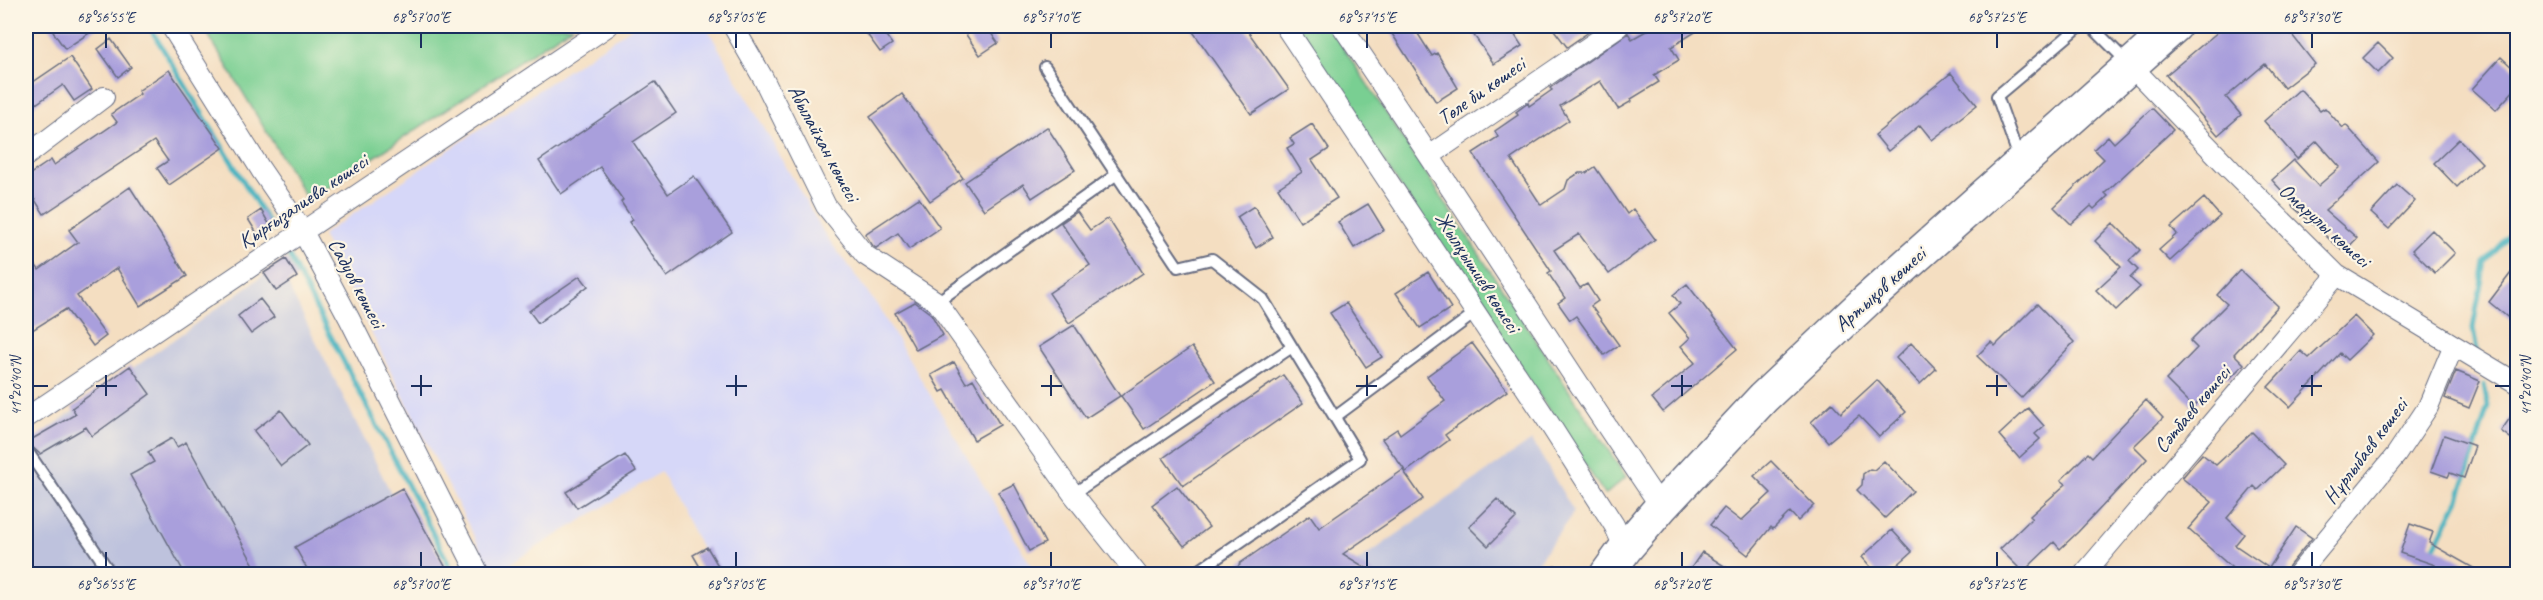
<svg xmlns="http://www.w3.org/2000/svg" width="2543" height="600" font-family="Caveat,sans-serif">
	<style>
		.built { fill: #d6d7f8 }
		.industrial { fill: #bec2dd }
		.green { fill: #79cf92; stroke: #4a7f78; stroke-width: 1.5 }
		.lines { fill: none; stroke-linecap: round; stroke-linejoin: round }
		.stream { stroke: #44b2c0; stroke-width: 5 }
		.building { fill: #a99fdc }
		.lane-casing { stroke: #676c81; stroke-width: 14 }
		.street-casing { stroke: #676c81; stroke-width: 22 }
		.highway-casing { stroke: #676c81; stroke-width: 36 }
		.lane { stroke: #fff; stroke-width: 10 }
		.street { stroke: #fff; stroke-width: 20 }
		.highway { stroke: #fff; stroke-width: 33 }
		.ticks { fill: none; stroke: #1b2f5e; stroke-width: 2 }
		.labels { text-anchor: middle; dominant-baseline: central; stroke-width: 4.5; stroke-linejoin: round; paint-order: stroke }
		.street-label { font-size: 21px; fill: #1b2f5e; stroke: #fcf5e5 }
		.neatline { fill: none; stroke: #1b2f5e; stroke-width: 2 }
		.ticks-label { font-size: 15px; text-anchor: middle; fill: #1b2f5e }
	</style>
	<rect width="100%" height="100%" fill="#fcf5e5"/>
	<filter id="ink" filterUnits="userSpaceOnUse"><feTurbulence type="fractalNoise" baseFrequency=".0167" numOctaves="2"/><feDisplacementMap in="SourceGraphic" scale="12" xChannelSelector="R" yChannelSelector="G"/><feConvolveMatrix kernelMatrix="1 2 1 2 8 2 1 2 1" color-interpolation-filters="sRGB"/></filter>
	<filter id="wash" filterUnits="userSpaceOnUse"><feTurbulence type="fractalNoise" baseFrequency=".008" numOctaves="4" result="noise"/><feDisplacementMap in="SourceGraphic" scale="24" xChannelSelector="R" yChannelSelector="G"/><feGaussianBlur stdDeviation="1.35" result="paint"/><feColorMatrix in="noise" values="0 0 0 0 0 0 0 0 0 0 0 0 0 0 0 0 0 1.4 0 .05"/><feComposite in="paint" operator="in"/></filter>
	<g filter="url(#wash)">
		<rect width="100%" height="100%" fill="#f4dec1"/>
		<path class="built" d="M634,26H706L824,233L877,305L1036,574H715L661,472L493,574L322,235Z"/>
		<path class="industrial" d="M278,265L431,574H26V445Z
			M1532,440L1574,512L1529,574H1340Z"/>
		<path class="green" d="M203,26H573L308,201Z
			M1294,26H1329L1626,477L1605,495Z"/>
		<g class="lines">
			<path class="stream" d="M149,26L273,230
				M289,256L454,574
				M2477,351L2473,328L2485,262L2518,227
				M2421,574L2459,499L2488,406L2484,385"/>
		</g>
		<g id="blocks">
			<path class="building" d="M49,26H100L65,49Z
				M861,26H879L892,44L880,52Z
				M960,26H986L998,43L980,55Z
				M1189,26H1244L1289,89L1251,114Z
				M1387,26H1413L1432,56L1437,53L1458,88L1436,102Z
				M1487,26H1509L1522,46L1494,64L1473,34Z
				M1551,26H1590L1593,29L1567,47Z
				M1655,26H1705L1671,47L1679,60L1654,75L1659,82L1631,99L1632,101L1618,109L1600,81L1560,106L1569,120L1511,159L1541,205L1565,189L1568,180L1579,173H1586L1595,167L1627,214L1633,209L1655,239L1609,274L1579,234L1554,250L1580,288L1587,284L1598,301L1591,306L1619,345L1604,355L1576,316L1570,320L1558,303L1565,298L1548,273L1551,271L1473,153L1498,137L1495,131L1518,115L1516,112L1528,103L1529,106L1552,90L1550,88L1628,33L1632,39Z
				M2225,26H2285L2315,64L2284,88L2265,64L2226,97L2241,115L2218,135L2166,75Z
				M111,39L131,67L118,77L98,49Z
				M2378,43L2393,58L2378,73L2363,58Z
				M70,57L92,89L74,101L63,85L26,111V87Z
				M2501,57L2517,72V87L2496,110L2472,89Z
				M169,70L223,148L169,185L157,168L168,161L154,141L44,214L26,186V177L51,160L54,165L117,122L111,114L140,94L138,91Z
				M1951,73L1977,105L1932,140L1920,125L1888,151L1875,135Z
				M655,82L676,113L633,142L668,194L694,176L732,232L667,277L629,222L633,220L621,202L623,200L600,167L561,194L539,161Z
				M2300,89L2320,111L2325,108L2343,128L2346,125L2379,162L2325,210L2357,238L2344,252L2292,206L2294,204L2272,180L2294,160L2318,186L2340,167L2317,141L2297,159L2264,121Z
				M902,94L963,178L930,201L870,117Z
				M2152,108L2173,130L2105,193L2108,196L2094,209L2091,206L2071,224L2054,207L2104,159L2094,149L2108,136L2114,143Z
				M1312,124L1329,149L1312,160L1337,198L1300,222L1278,188L1302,172L1287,148L1294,144L1290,138Z
				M1047,127L1075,170L1032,198L1023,184L984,210L965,182Z
				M2459,139L2482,163L2457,187L2434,163Z
				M2397,185L2415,201L2389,229L2371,213Z
				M130,187L187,276L140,306L117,268L77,296L106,336L93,346L66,309L26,334V251L39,270L78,242L69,230Z
				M919,198L940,228L909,249L898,233L876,248L873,246L865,234Z
				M2204,198L2220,216L2170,261L2159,250L2177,234L2171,227Z
				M1368,204L1384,230L1354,248L1338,222Z
				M1254,206L1273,237L1256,248L1237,217Z
				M261,210L271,227L258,235L248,219Z
				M1077,212L1090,230L1108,218L1143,273L1069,323L1049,293L1090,265L1061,223Z
				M2113,223L2140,250L2129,261L2138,270L2130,278L2140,287L2116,310L2096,290L2121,267L2095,241Z
				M2432,230L2455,253L2435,273L2412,250Z
				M286,259L297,277L276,291L264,273Z
				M2517,265V325L2489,302Z
				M2240,270L2278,306L2234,354L2244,364L2229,379L2225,376L2193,407L2166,380L2197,348L2190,341L2227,304L2217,295Z
				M1428,272L1451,308L1420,328L1396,293Z
				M580,276L588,286L538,323L529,311Z
				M1687,284L1737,349L1663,412L1652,398L1695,363L1681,346L1690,338L1669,313L1680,304L1673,295Z
				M260,299L274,317L251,334L238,316Z
				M915,302L931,314L943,335L916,350L895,313Z
				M1346,303L1382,357L1366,367L1330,313Z
				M2037,304L2074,342L2021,398L1977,356L1991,342L1995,346Z
				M2354,316L2373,335L2347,360L2340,353L2290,407L2268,387L2301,351L2309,358Z
				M1074,325L1120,396L1086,418L1039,347Z
				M1472,343L1507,391L1445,435L1449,440L1406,472L1382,439L1397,429L1400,434L1445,401L1427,376Z
				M1911,343L1936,369L1920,384L1896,358Z
				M1192,347L1215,381L1144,429L1121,396Z
				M954,362L966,383L973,379L1000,425L974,440L945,390L941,392L931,375Z
				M130,366L150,394L92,436L86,427L40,454L27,442L76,414L72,408Z
				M2456,371L2480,381L2469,408L2445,398Z
				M1283,375L1303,403L1183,486L1163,458Z
				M1877,380L1906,412L1879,437L1859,416L1828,442L1811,422L1832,403L1841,413Z
				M2146,400L2163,418L2134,446L2147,459L2078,532L2060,549L2054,542L2023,572L2000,549L2032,518L2030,516L2066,484L2061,480L2088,453L2092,457Z
				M2028,408L2044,426L2035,434L2040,439L2019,458L1999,435Z
				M2517,408V443L2501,431Z
				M281,410L308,445L281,466L254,431Z
				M2252,432L2284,465L2258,490L2254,486L2227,518L2244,534L2235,545L2269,568L2296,527L2312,538L2289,566L2286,574H2239L2188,529L2212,502L2182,478L2202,454L2216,465Z
				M2444,435L2475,446L2464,478L2450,473L2448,477L2431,471Z
				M172,438L177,447L186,442L259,574H185L130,475L154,462L148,452Z
				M625,455L636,471L577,508L566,492Z
				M1771,461L1814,505L1798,521L1790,512L1773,529L1771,527L1748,555L1710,525L1724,508L1741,521L1771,493L1754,476Z
				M1884,461L1913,491L1885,518L1857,490L1862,485L1863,474L1870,469L1874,470Z
				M1403,470L1423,499L1343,554L1376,574H1227L1240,565L1239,564L1310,515L1319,528Z
				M1014,484L1045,543L1029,551L998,492Z
				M1177,486L1209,527L1184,546L1152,505Z
				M402,488L446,568L436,574H310L295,547Z
				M1497,499L1516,518L1488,546L1469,527Z
				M2410,524L2433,532L2429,543L2484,574H2430L2435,565L2400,553Z
				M1892,530L1912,552L1887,574H1877L1862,557Z
				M707,547L723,574H704L693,555Z
				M1702,552L1737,574H1687Z"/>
		</g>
	</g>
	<g filter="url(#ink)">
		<use href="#blocks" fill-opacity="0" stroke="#676c81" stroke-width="1.5"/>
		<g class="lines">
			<g class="lane-casing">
				<path id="lane" d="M2091,26L2129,64
					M1045,67L1178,267L1212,259L1263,299L1360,459L1194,574
					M2019,158L1997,96L2080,26
					M937,302L1117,174
					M1335,417L1475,313
					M26,449L111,574
					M1073,494L1292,347
					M1544,574L1561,572L1575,574"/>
			</g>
			<g class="street-casing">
				<path id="street" d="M171,26L261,170L302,230L349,318L478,574
					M733,26L763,78L826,206L865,255L937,302L1073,494L1137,574
					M1285,26L1547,420L1614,525L1625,549
					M1342,26C1451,185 1553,348 1661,507
					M2141,26L2153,45
					M2130,65L2231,170L2337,275L2518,384
					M1431,155L1619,26
					M26,156L104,97
					M26,418L608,26
					M2084,574L2337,275
					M2298,574L2396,455L2428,407L2453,347"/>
			</g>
			<g class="highway-casing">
				<path id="highway" d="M1607,574L1625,549L1661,507L1763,398L1867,300L2175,26"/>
			</g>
			<use href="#lane" class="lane"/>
			<use href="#street" class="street"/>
			<use href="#highway" class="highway"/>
		</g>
	</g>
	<path class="ticks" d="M106,33V48M421,33V48M736,33V48M1051,33V48M1367,33V48M1682,33V48M1997,33V48M2312,33V48M106,375V396M421,375V396M736,375V396M1051,375V396M1367,375V396M1682,375V396M1997,375V396M2312,375V396M33,386H48M96,386H117M411,386H432M726,386H747M1041,386H1062M1356,386H1377M1671,386H1692M1986,386H2007M2301,386H2322M2495,386H2510M106,552V567M421,552V567M736,552V567M1051,552V567M1367,552V567M1682,552V567M1997,552V567M2312,552V567"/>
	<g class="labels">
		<g class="street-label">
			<text transform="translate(1481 91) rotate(-35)">Төле би көшесі</text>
			<text transform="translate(824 143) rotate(62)">Абылайхан көшесі</text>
			<text transform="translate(303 201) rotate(-34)">Қырғызалиева көшесі</text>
			<text transform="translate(2325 225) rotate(42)">Омарулы көшесі</text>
			<text transform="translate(1478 272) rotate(57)">Жылқышиев көшесі</text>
			<text transform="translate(357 283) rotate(62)">Садуов көшесі</text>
			<text transform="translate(1880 289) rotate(-42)">Артықов көшесі</text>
			<text transform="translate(2192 409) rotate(-50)">Сәтбаев көшесі</text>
			<text transform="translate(2365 451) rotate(-53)">Нұрлыбаев көшесі</text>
		</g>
	</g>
	<rect width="2543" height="600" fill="none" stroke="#fcf5e5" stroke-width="66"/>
	<rect x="33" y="33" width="2477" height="534" class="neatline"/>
	<g class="ticks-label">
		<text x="106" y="22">68°56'55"E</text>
		<text x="421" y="22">68°57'00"E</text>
		<text x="736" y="22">68°57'05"E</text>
		<text x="1051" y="22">68°57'10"E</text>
		<text x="1367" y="22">68°57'15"E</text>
		<text x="1682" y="22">68°57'20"E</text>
		<text x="1997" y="22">68°57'25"E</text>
		<text x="2312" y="22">68°57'30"E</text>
		<text transform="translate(16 386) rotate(-90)" y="5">41°20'40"N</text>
		<text transform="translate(2526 386) rotate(-90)" y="5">41°20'40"N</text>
		<text x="106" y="589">68°56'55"E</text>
		<text x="421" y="589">68°57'00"E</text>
		<text x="736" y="589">68°57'05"E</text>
		<text x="1051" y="589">68°57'10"E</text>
		<text x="1367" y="589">68°57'15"E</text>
		<text x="1682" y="589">68°57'20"E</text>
		<text x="1997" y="589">68°57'25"E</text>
		<text x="2312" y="589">68°57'30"E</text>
	</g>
</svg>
